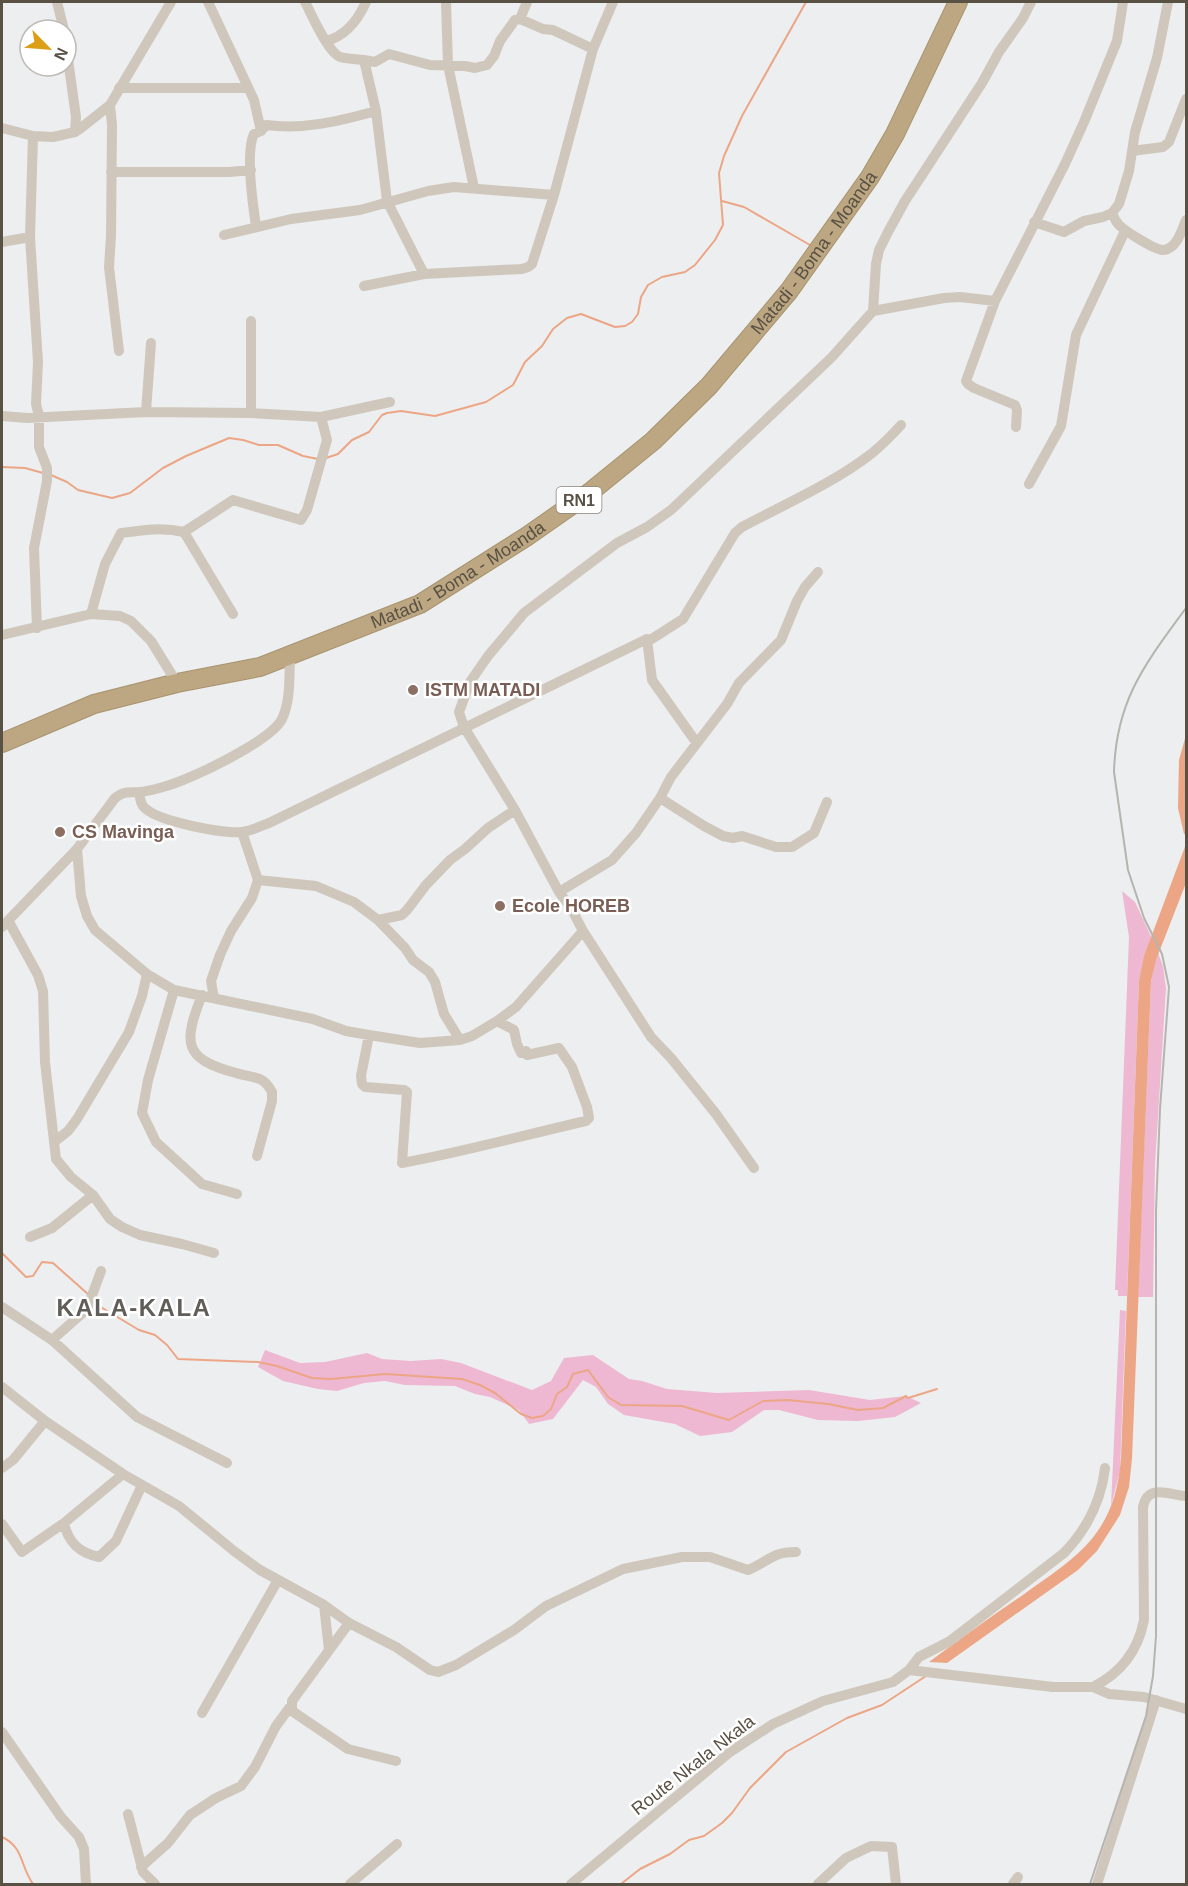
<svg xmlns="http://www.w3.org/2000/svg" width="1188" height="1886" font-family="Helvetica,sans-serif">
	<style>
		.green { fill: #eeb8d3 }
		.water { fill: #eca685 }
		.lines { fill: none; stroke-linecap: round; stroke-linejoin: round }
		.stream { stroke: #eca685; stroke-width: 2 }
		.highway-casing { stroke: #a8936e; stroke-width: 20 }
		.street { stroke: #cfc7bc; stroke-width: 10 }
		.highway { stroke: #bca782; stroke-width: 18 }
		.rail { stroke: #b6b4ae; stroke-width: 2 }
		.education-dot { fill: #8d6e63; stroke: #fff; stroke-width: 2 }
		.labels { text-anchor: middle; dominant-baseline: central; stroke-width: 5; stroke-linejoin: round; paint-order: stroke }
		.shield { fill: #fff; stroke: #8b857c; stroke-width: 1.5 }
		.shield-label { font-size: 16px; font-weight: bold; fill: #595144 }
		.street-label { font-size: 18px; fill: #595144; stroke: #fff }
		.education-label { font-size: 18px; font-weight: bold; fill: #785e54; stroke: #fff; text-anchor: start }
		.district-label { font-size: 24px; font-weight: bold; letter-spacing: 1.5px; fill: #615e59; stroke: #fff }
	</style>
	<rect width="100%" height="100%" fill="#eceeef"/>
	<path class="green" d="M1122,891L1135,902L1155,945L1163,966L1166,988L1155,1165L1153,1297H1138L1151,981L1155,960L1145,957L1139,981L1127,1296H1118V1290H1115L1129,937Z
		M1120,1310L1126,1311L1120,1471L1111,1506Z
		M265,1350L300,1363L325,1362L367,1353L382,1359L411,1361L441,1359L461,1363L532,1390L551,1381L564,1358L593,1355L629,1379L642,1381L667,1389L717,1393L809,1390L870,1400L906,1396L921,1403L895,1417L858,1421L818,1420L779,1410H764L732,1432L700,1436L675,1424L624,1415L608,1404L596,1387L583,1380L553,1419L529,1424L519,1410L490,1397L475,1394L455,1386L405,1385L385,1381L364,1383L337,1391L318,1389L283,1381L258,1367Z"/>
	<path class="water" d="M1186,735V835L1184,834L1178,808L1179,760Z
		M1186,844V883L1156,960L1151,981L1132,1459L1129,1487L1120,1515L1097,1551L1078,1570L947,1663L929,1662C959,1640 989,1618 1020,1597C1077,1556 1115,1536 1121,1458L1139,981L1144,956Z"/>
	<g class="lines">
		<path class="stream" d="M722,201L744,207L810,245
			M326,458L338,454L352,440L369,432L382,415L387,413L401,411L435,416L486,402L513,385L525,362L542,346L553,329L567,318L581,314L615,327L625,326L632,322L638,314L641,297L648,285L662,277L685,272L695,265L715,240L723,225L719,173L724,156L742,116L806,2
			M2,467L25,468L43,473
			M51,475L67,482L78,490L112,498L130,493L163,468L186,456L229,438L243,440L259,445H278L303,456L318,459
			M2,1253L26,1277L33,1276L42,1262L53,1263L89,1295
			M99,1306L139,1330L155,1335L167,1345L178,1359L258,1362L277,1366L312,1378L331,1379L385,1374L462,1379L480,1385L495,1393L521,1414L532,1418L543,1416L551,1409L557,1394L567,1387L573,1374L588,1370L608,1397L621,1405L682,1406L729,1420L763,1401L788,1400L828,1404L858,1410L883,1408L906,1396L908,1398L937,1389
			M2,1837C24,1847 20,1866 33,1884
			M621,1884L640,1869L670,1854L689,1840L704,1836L722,1823L732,1813L750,1788L786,1752L847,1718L882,1705L926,1676"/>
		<g class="highway-casing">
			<g id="highway">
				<path id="s1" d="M2,743L94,704L177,683L260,667L420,604L526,537L589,493L653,441L709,386L789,291L870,177L895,134L958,2"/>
			</g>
		</g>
		<path class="street" d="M57,2L64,30
			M208,2L254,100L261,131L266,125C304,130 340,121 376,111L387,201L424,274
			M305,2C312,15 327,51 340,57C347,59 356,59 364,60L376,111
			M446,2L448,65L474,188
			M520,19L527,2
			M326,41C346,36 358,20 366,2
			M66,45L76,117L75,132
			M364,60L375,62L389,54L430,65L465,66L475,68L487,65L494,56L500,41L515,20L520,19L543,29L553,30L593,49
			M119,88H248
			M110,105L112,125L111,236L109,267L119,351
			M2,128L33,136L53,137L75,132L81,128L110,105L171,2
			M33,136L30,237L38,362L36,404L39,416V447L47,468V481L34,548L37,628
			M1132,151L1163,147L1169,142L1186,99
			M111,172H229L251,170
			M1112,213C1114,217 1115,221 1119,225C1125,231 1156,251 1164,250C1177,248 1182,230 1186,220
			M1034,222L1064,232L1084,221L1103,217L1112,213L1119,204L1129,171L1135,132L1157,58L1168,2
			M256,226C253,206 245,152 254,134L261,131
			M224,235L291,219L360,210L428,191L454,187L554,195
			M2,242L30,237
			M364,286L424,274L522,269L528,267L532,264L554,195L593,49L613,2
			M995,301L966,381L968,384L974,388L1015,405L1017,410L1016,427
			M873,311L876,264L879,250L888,232L905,201L982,83L999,52L1023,18L1031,2
			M146,412L151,343
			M251,413V321
			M2,416L27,418L146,412L251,413L321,417L390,402
			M1029,484L1061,426L1076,335L1125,231
			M184,532L233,614
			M91,614L105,564L121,533C143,530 162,527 184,532L233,500L301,520L307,510L327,440L321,417
			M2,635L91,614L120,616L131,621L151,641L177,683
			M647,639L652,680L696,742
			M290,656C289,676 291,700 282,719C271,741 188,781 163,787C156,789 148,791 141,792C130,793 125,790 115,798L77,849L81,896L87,916L95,930L147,974L174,990L313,1019L346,1031L369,1035L420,1043L460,1040L472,1036L497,1021L516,1007L583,931
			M139,792C140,797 140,802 143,806C154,821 223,834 242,832C251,831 261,826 269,823L647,639V642L683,619L735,533L742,527C785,504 832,484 871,454C882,445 892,435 901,425
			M660,798L704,826L723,836L733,838L742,836L776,847H792L814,833L827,802
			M258,880L316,886L354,902L378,920L405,948L413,960L429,972L435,982L444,1014L460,1040
			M559,892L612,860L636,833L660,798L671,777L727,704L739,683L781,640L797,601L805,587L818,572
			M378,920L402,915L407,910L426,885L450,860L465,849L488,828L515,810
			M9,922L38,975L43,991L45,1062L56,1159L71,1177L93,1195L110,1219L122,1227L140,1235L182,1244L214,1253
			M2,927L77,849
			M174,990L148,1080L142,1113L156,1142L202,1184L237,1194
			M202,995C183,1043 183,1059 236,1073C244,1076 257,1076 263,1081C267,1083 270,1089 272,1092V1101L257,1156
			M214,998L211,981L220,955L231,931L252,898L258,880L242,832
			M369,1035L361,1076L362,1084L365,1087L404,1090L407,1092L402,1163C464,1152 524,1135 586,1121L589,1118L587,1107L572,1067L559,1048L527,1055L526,1051L521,1053L517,1044L514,1030L497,1021
			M54,1142L68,1131L77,1119L129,1032L142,996L147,974
			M754,1168L716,1114L671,1058L651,1037L583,931L571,908L559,892L515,810L464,727L459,712L470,682L488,656L524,613L617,543L647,527L671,510L832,357L873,311L944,298L960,297L995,301L1065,164L1084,122L1117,41L1123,2
			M30,1237L52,1228L93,1195
			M2,1307L52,1340L137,1417L227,1463
			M52,1340L87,1309L101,1271
			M2,1387L45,1421L123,1474L179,1506L234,1551L260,1570L324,1605L349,1623L396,1647L430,1670L438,1672L456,1665L514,1630L546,1606L623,1569L682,1557H710L748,1570C769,1562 770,1552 796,1552
			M2,1468L13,1460L45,1421
			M123,1474L64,1523C68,1542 79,1553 99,1557L116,1541L142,1485
			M1186,1496C1169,1495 1148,1483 1143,1507L1144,1620C1138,1651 1121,1673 1093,1687L1109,1694L1144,1697L1186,1709
			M2,1524L22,1552L64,1523
			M324,1605L329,1650
			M349,1623L292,1701V1711L348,1749L396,1761
			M909,1670L919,1657L950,1641L1064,1553C1087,1529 1101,1502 1105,1468
			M202,1713L278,1580
			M2,1732L61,1817L79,1837L84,1849L86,1884
			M128,1814L143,1872L155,1884
			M141,1867L168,1843L190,1815L216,1798L241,1786L255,1767L276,1726L290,1707
			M350,1884L397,1844
			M571,1884L730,1752L773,1724L823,1701L893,1682L909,1670L1053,1687H1093
			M818,1884L846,1858L871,1846L892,1847L896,1884
			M1013,1884L1018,1877
			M1097,1884L1156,1700"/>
		<use href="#highway" class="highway"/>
		<path class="rail" d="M1090,1884L1146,1716L1153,1676L1156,1636V1210L1160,1109L1169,987L1162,954L1144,918L1128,870L1114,772C1116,699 1146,663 1186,608"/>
	</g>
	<g class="education-dot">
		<circle cx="413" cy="690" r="6"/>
		<circle cx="60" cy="832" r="6"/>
		<circle cx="500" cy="906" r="6"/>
	</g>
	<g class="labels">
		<rect class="shield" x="556.5" y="487" width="45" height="26" rx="4.5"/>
		<g class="shield-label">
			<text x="579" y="500">RN1</text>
		</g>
		<g class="street-label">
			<text stroke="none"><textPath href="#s1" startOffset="975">Matadi - Boma - Moanda</textPath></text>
			<text stroke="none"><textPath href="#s1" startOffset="489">Matadi - Boma - Moanda</textPath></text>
			<text transform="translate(693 1765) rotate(-38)">Route Nkala Nkala</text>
		</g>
		<g class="education-label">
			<text x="425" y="690">ISTM MATADI</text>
			<text x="72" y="832">CS Mavinga</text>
			<text x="512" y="906">Ecole HOREB</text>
		</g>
		<g class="district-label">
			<text x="134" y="1307">KALA-KALA</text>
		</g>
	</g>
	<rect width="1188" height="1886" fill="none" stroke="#595144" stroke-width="6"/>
	<g transform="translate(48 48) rotate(115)"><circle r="28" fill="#ffffff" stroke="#bdb9b4" stroke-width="1.5"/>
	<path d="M0-4.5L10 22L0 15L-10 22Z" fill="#dd9e17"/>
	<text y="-9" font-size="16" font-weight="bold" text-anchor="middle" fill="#595144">N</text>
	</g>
</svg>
